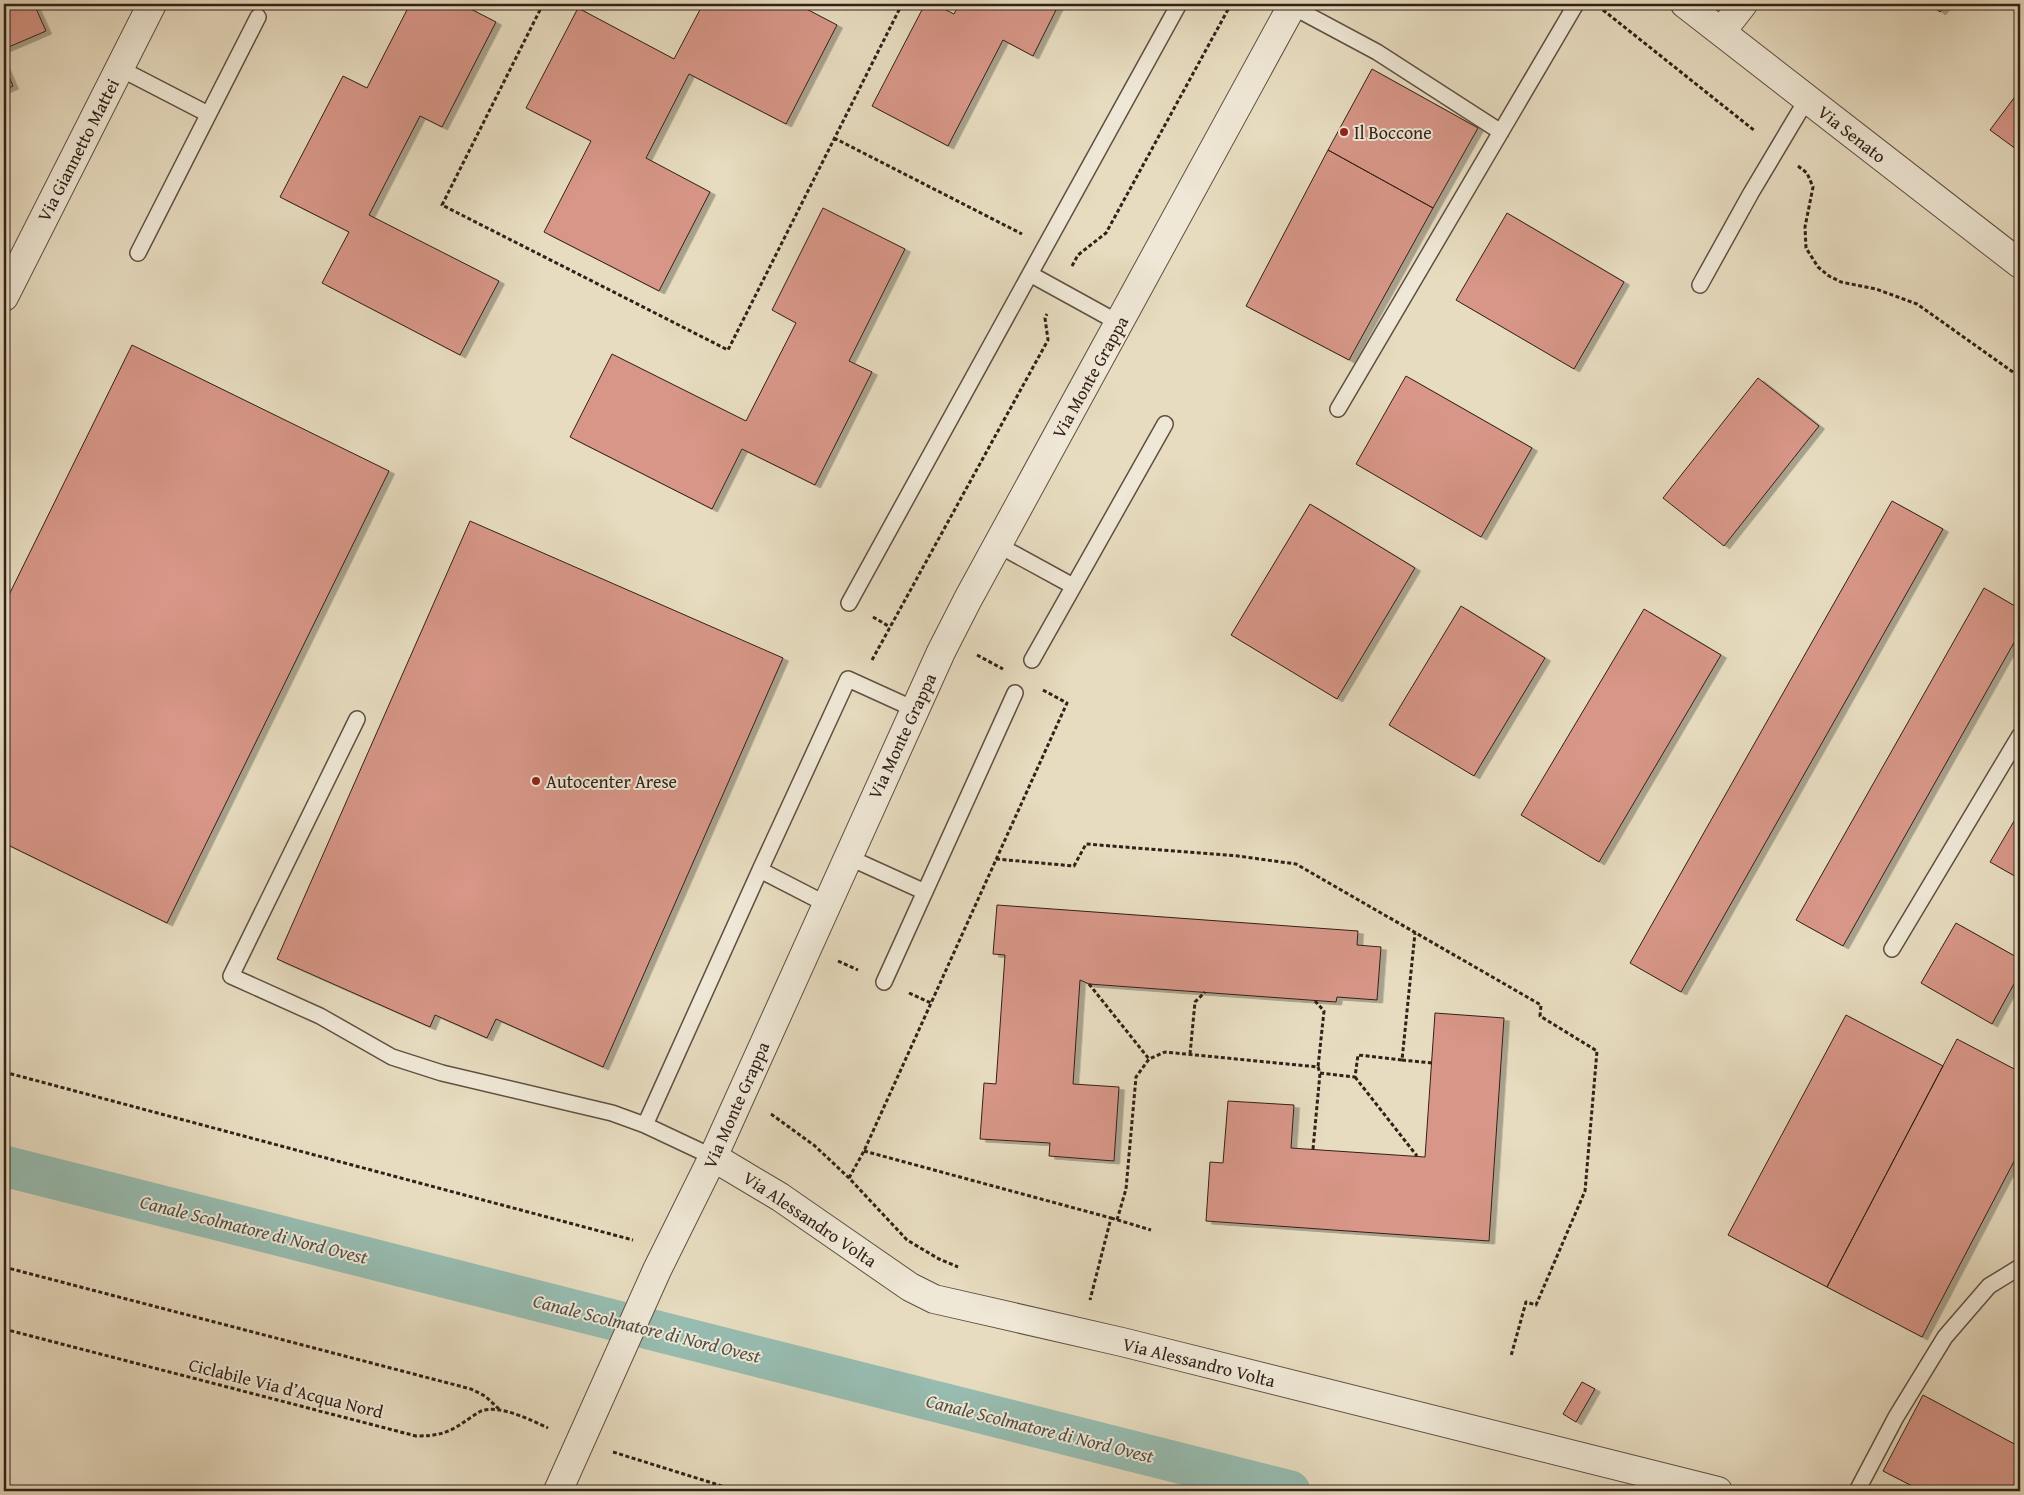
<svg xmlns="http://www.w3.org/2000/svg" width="2024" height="1495" font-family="'Gentium Book Plus',serif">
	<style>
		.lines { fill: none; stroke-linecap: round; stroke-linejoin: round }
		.canal { stroke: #97bcb0; stroke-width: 41 }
		.building { fill: #d79687; stroke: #332018; filter: url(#shadow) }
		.lane-casing { stroke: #604f42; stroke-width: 18 }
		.street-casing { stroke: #604f42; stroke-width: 30 }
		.path { stroke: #332018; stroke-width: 3; stroke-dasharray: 4 2.5; stroke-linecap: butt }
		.lane { stroke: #efe8d6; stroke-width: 15 }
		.street { stroke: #efe8d6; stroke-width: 28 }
		.poi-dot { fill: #8f2418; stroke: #efe8d6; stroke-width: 2 }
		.labels { text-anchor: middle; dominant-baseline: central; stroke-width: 4; stroke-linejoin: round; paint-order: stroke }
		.poi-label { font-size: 18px; fill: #332018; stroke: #efe8d6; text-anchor: start }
		.street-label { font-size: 18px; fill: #332018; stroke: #efe8d6 }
		.water-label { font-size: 19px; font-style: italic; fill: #514f46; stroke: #efe8d6 }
	</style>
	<defs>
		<filter id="shadow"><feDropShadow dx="5.5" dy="3" stdDeviation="0" flood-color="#0004"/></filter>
	</defs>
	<rect width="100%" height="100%" fill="#e7dcc0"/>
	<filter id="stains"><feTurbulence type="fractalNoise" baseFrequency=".004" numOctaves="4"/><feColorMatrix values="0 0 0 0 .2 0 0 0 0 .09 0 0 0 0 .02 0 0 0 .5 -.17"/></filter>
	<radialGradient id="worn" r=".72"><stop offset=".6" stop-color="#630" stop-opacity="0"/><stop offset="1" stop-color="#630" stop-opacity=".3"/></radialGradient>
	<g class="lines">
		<path class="canal" d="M4,1166L1290,1491"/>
	</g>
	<path class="building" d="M4,4H34L46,31L4,49Z
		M410,4H461L496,22L442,127L420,116L369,215L499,281L460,355L322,283L349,232L280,197L343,76L367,88Z
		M703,4H797L837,25L786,124L689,74L646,158L710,192L659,291L544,232L591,141L526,108L578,8L674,59Z
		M925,4H934L954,14L959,4H1059L1033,56L1003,40L948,146L872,106Z
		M1929,4H1947L1940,12Z
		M4,65L13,86L4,90Z
		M1372,69L1478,128L1433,208L1328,150Z
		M2017,94L2020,96V152L1990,130Z
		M1328,150L1433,208L1349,360L1246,306Z
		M823,208L905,249L849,361L872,372L815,485L742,449L712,509L570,437L612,354L746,421L796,323L772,310Z
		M1507,213L1624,282L1574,369L1456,300Z
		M132,345L389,471L167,923L4,843V605Z
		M1406,376L1532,448L1481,537L1356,464Z
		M1758,378L1819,426L1724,546L1663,498Z
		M1892,501L1943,529L1681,992L1630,963Z
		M1310,504L1415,568L1337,699L1231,635Z
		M470,521L783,658L603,1067L496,1019L487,1038L435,1015L430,1027L277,959Z
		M1984,588L2020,609V632L1843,946L1796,920Z
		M1461,606L1545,658L1474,776L1389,725Z
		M1644,609L1721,655L1599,862L1521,815Z
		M2020,811V879L1990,862Z
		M997,905L1358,931L1357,945L1381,947L1377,1000L1337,997L1336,1002L1089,984L1080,980L1073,1084L1119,1087L1114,1161L1049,1156L1050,1143L980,1139L984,1083L996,1084L1005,955L993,954Z
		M1956,923L2020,959V973L1992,1024L1921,983Z
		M1435,1013L1504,1018L1489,1241L1206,1221L1210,1162L1223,1163L1228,1101L1294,1105L1291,1148L1425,1157Z
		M1846,1015L1943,1066L1827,1287L1728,1235Z
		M1957,1039L2020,1072V1150L1922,1337L1827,1287Z
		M1582,1382L1595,1389L1576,1422L1563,1414Z
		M1923,1395L2020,1447V1491H1922L1883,1471Z"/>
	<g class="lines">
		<g class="lane-casing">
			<path id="lane" d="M1291,6L1377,52L1501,132
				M119,68L208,114
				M138,253L258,17
				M1700,285L1751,193L1807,99
				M1119,323L1030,274L1179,4
				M1338,409L1576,4
				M998,545L1073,586
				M849,603L1030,274
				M1032,660L1165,424
				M357,719L231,976L320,1016L392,1057L442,1073L612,1113L645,1125
				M848,857L925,892
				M826,904L760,870L848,679L914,709
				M1892,949L2020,735
				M884,982L1015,693
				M713,1157L645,1125L760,870
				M1857,1491L1896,1417L1945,1337L1989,1286L2020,1267"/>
		</g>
		<g class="street-casing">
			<path id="street" d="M1685,4L2020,264
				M1721,32L1743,4
				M4,297L152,4
				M713,1157L780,1197L910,1287L934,1299L1122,1342L1718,1491
				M558,1491L657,1270L713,1157L941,652L968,599L1293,4"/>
		</g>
		<path class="path" d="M543,4L442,205L728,350L902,4
			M1603,10L1755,131
			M834,138L1022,234
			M1798,166L1807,173L1813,187L1805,227L1806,248L1818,267L1829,276L1841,282L1876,289L1917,304L2020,377
			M1072,266L1078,255L1106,233L1231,4
			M873,617L890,627
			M977,655L1003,669
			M872,660L1048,340L1045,318L1047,314
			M996,859L1074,866L1086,844L1238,856L1296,864L1541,1005L1540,1016L1597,1051L1585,1191L1536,1305L1526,1302L1511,1356
			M838,961L858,970
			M1089,984L1149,1059
			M909,993L931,1003
			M1315,1001L1324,1011L1318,1067
			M1190,1054L1195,1002L1205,992
			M1402,1060L1432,1063
			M4,1072L633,1240
			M1355,1077L1417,1156
			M771,1114L815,1146L849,1178L907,1240L939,1259L958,1267
			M1313,1149L1320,1073
			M864,1151L1111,1218L1090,1300
			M849,1178L864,1151L1067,703L1041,689
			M1111,1218L1151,1230
			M1117,1220L1126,1189L1136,1077L1149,1059L1165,1052L1318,1067L1320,1073L1355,1077L1358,1055L1402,1060L1415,933
			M4,1267L471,1389L485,1396L500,1410
			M4,1329L416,1436C436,1436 447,1434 464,1422C469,1419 475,1414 481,1411C499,1404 531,1420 548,1428
			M613,1452L738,1491"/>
		<use href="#lane" class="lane"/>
		<use href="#street" class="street"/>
	</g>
	<g class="poi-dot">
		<circle cx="1344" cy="132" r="5"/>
		<circle cx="536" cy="781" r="5"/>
	</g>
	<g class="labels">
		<g class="poi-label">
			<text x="1354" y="132">Il Boccone</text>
			<text x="546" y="781">Autocenter Arese</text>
		</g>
		<g class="street-label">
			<text transform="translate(1852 134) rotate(38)">Via Senato</text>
			<text transform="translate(78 150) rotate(-63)">Via Giannetto Mattei</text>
			<text transform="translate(1090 377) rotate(-61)">Via Monte Grappa</text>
			<text transform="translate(902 736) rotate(-65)">Via Monte Grappa</text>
			<text transform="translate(736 1105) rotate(-66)">Via Monte Grappa</text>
			<text transform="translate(810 1219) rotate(34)">Via Alessandro Volta</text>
			<text transform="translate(1199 1362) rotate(14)">Via Alessandro Volta</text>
			<text transform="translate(286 1388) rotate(14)">Ciclabile Via d’Acqua Nord</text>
		</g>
		<g class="water-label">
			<text transform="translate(254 1229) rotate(14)">Canale Scolmatore di Nord Ovest</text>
			<text transform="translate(647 1328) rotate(14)">Canale Scolmatore di Nord Ovest</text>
			<text transform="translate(1040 1428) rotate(14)">Canale Scolmatore di Nord Ovest</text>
		</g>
	</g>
	<rect width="2024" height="1495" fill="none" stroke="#e7dcc0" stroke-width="20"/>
	<rect x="5" y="5" width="2014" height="1485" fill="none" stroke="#332018" stroke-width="2.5"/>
	<rect x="10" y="10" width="2004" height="1475" fill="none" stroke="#332018"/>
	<rect width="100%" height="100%" filter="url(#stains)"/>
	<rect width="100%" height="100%" fill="url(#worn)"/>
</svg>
